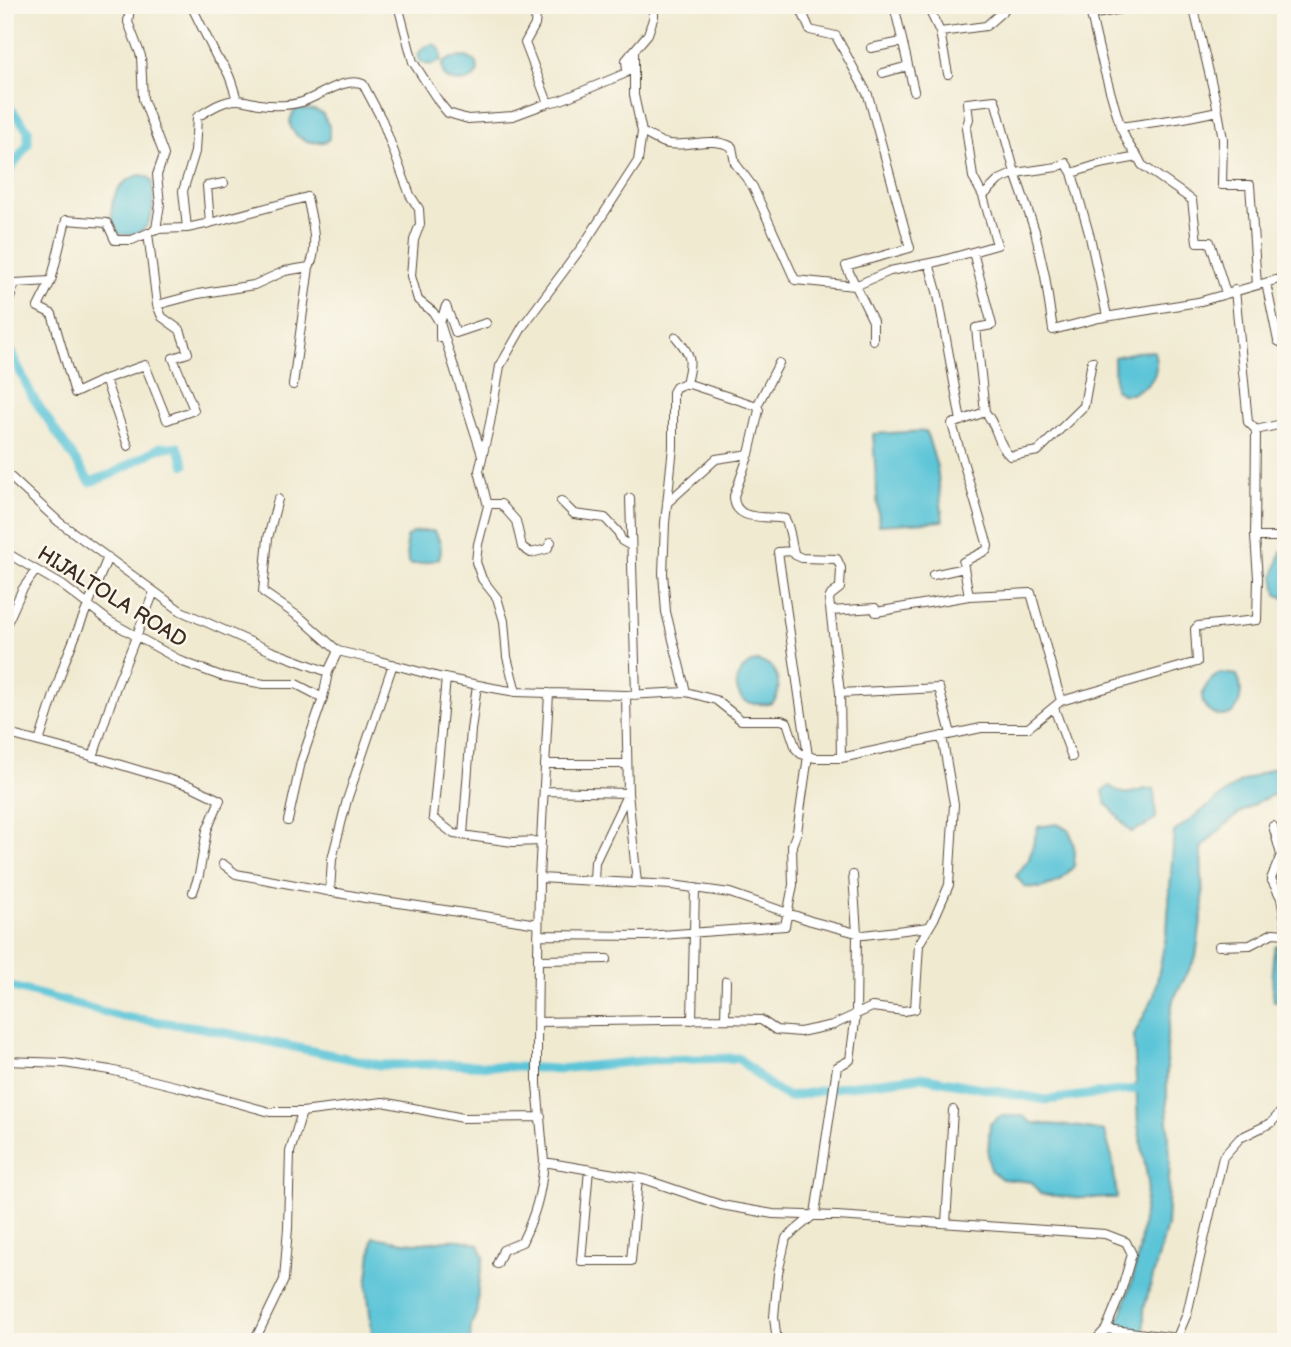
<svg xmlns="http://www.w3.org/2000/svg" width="1291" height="1347" font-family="'Balsamiq Sans',sans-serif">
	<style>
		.water { fill: #5cc5d8; stroke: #4c787b; stroke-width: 2 }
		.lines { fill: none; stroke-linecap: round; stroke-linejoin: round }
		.canal { stroke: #5cc5d8; stroke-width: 9 }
		.minor-casing { stroke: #564739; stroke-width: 10 }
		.minor { stroke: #fff; stroke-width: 8 }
		.labels { text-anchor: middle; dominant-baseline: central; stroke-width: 5; stroke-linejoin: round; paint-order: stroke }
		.street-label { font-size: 21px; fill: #3b2a1e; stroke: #fbf7ec }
	</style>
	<rect width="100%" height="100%" fill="#fbf7ec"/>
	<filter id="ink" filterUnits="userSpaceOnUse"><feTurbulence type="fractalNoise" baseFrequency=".0143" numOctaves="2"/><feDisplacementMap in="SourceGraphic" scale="14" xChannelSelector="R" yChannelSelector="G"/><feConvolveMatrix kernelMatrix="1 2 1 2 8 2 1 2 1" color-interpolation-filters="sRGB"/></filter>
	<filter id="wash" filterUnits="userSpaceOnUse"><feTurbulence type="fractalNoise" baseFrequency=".00686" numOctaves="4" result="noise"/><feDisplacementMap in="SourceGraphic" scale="28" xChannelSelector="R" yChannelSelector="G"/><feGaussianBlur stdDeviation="1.57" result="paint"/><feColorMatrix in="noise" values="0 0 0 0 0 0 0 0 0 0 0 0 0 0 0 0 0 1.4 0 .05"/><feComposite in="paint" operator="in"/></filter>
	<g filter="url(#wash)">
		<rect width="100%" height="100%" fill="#f0ead1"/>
		<path class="water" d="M433,44C441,46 442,52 441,60C435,65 427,66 420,62L418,54L424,47Z
			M466,57L476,62C477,65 479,69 477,73C472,86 437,86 443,63L452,58Z
			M297,109L314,110L322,113L329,126V139L325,142C320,142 312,143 307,141C291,135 284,122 297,109Z
			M142,175L148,177L152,181C155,206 155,240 119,234C103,212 114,179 142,175Z
			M1154,351C1157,364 1158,375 1147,385C1142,389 1137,389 1132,394H1122L1115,389L1114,357L1136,352Z
			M926,431L937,467L943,521L879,525L873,434Z
			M428,531H433C440,537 443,550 439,559L419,564H410L408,561L406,538C411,531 420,531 428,531Z
			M1286,549V599L1277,594L1274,576L1281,552Z
			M758,661C762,663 765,663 769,665C778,671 782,692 774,701C770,706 763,704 758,704C754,703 750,704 747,702C743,701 741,698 739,694C731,679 743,664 758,661Z
			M1220,673L1237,675C1241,683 1242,694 1239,703C1229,734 1175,703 1220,673Z
			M1286,763V790C1247,803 1229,820 1201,848L1203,907L1196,957L1173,1000L1167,1036V1105L1170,1158L1167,1226L1144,1309V1342H1113L1118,1323L1132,1282L1139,1251L1148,1182L1138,1125L1134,1035L1154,996L1167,931L1174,832L1240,782Z
			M1110,786C1131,802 1133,787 1154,789L1156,818L1145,826L1131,832L1106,803L1103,791Z
			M1057,824L1070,831L1075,851L1074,866L1060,881L1041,888L1025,887L1016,876L1029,859L1038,827Z
			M1286,941V1003L1274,1001C1272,983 1271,965 1275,947Z
			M1000,1116H1023L1032,1123L1073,1126L1104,1131L1112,1157L1117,1198H1075L1040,1194L1032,1182L1002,1179L990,1170L988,1155L990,1124Z
			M373,1237C388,1239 403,1243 418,1243C443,1242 453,1235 479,1245L484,1257L478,1286L477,1311L471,1325L470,1342H373L367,1286Z"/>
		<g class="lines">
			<path class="canal" d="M5,107L11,109L28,130V144L10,170L5,173
				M5,345L8,346L32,396L90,482L112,474L161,447H178L185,465
				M5,985L123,1017L198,1027L380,1065L449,1064L559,1069L652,1060L738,1058L770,1086L788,1097L840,1087L921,1077L1046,1100L1145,1088"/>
		</g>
	</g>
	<g filter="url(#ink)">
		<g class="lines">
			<g class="minor-casing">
				<path id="minor" d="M135,5L130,8L128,22L141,56L143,99L164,155L157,175L160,204L156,229
					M191,5L217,58C229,69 232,84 237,100
					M398,5L413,62L439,102L448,113L468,119L513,116L548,103L561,100L624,74L627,71L626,60L648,34L654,16V5
					M537,5L535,25L525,43L548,103
					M799,5L810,30L836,36L868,95L910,248L846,266L873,321V340
					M894,5L914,91
					M927,5L940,32L948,74
					M1089,5C1095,34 1102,63 1110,91C1117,114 1122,140 1138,157L1100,164L1072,173L1066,163L1057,167L1015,173L1035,231L1045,276L1053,330L1099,318L1198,302L1286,277
					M1193,5L1217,106L1223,139L1222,185H1250L1257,285
					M1091,15L1121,9L1153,5
					M940,32L986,26L1004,10L1003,5
					M871,48L902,42
					M883,73L908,66
					M1120,127L1184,118L1218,111
					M642,132C650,136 660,143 669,144C690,147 712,136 732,147L735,163L753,187L795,280L855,286L890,271L940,261L997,245L983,196L999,180L1015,173L995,100L967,103L969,119L966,128L973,177L983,196
					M1138,157L1142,165L1192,200L1197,242H1210L1226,293
					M1072,173L1090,237L1107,316
					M187,228L183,191L195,152L197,117C209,110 223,100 237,100C244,100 252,103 259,104C273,106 288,106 302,102C320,96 346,76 363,84L382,120L410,195L419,209L420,224L414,240L411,276L418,300L433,312L440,323V338
					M154,230L156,229L187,228L210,223L207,186L224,183
					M929,263L938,295L961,421
					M1266,283L1278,341L1286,345
					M1235,290L1248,422L1256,430
					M157,305L198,294L254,285L285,271L309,267C320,249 311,216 307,197L210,223
					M5,313L15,283L51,281L38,307L52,314L75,393L105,379L145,365L167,420L194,410L173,358L188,353L180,330L162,317L157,305L148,233L132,240H115L107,223L66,220L51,281
					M676,337C692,356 692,360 686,383L676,387L673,392V447L665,523L663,573L666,612L686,692
					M5,356L9,365L5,368
					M779,363L757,406L759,410L749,454L734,496C734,523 766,515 785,519C792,531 790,543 795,555L802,558L837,559L841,568L840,588L831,595L829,599L840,693L841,758
					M105,379L128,446
					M686,383L757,406
					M293,385L309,267
					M985,412C997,424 997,445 1010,456L1038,451L1084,406L1092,361
					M482,455L440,323L446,306L456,333L486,323
					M5,472L59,522L181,611L271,651L328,672
					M630,498L636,695
					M278,499L268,538L263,592L302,619L338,651
					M561,501L574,514L605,518L618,532L622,541L631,546
					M667,503L716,459L749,454
					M488,506L479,471L490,423L500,366L523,326L584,244L638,161L642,132L634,95V51
					M1255,537H1286
					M5,552L62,585L109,621L183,662L221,676L264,684H296L323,698
					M933,575L964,568
					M969,596L963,562L987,550L988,546L952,424L985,412L976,328L992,325L973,252
					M831,611L875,608L876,612L969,596L1031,593L1061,701
					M5,628L22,590L36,570
					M446,678L433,818L454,834L513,842L541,841
					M516,692L507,657L504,621L497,598L482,579L476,562L478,544L488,506L491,504H501L516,521L522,547L531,553L547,549L551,542
					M840,693L939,688L951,734
					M1054,708L1072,757
					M5,733L81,753L191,786L220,800L207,830L199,875L193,892
					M39,742L65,661L108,557
					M93,757L116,687L154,592
					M545,764H627
					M544,791L628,793L637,883
					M288,821L301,762L323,698L328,672L338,651L376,660L439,677L493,688L516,692L549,693
					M1273,826L1281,855L1271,879L1281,898L1286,927
					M463,835L471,730L477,685
					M223,864L236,874L365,898L538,924
					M539,878L672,885L730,893L811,921L864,935L929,927
					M594,881L595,862L628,793L626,695
					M330,892L332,859L347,800L393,664
					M538,935L647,936L785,926L793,885L792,845L797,832L808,756L778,552L793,551
					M1219,946L1250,945L1273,933L1286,934
					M538,960L607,959
					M725,1019L761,1020L776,1030L800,1032L833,1025L872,1007L904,1011L915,1009L919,944L934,919L949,885L954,804L942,736
					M692,1020L695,888
					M537,1022L725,1019L726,981
					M5,1061L64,1063L110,1070L183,1088L270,1112H302L383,1102L463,1118L541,1117
					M589,1169L581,1261H631L638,1178
					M946,1223L953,1110
					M497,1264L503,1250L522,1242C536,1213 541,1194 544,1162
					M1106,1329L1177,1338
					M254,1342L284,1280L288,1228L290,1152L302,1112
					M777,1342L774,1317L778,1273L786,1238L815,1214L837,1067L850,1060L856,1014L857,933L853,875
					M1094,1342L1106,1329L1120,1295L1132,1254L1126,1242L1105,1234L837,1216L773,1214L721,1205L644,1179L544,1162L537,1084V1043L539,878L549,693L626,695L686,692L716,700L741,720H781L787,722L796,749L801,754L815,758H841L981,728H1028L1061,701L1197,662L1195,629L1198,626L1257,620L1258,578L1255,537L1256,430L1286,423
					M1175,1342L1187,1314L1223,1157L1240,1138L1271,1123L1286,1106"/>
			</g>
			<use href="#minor" class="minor"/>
		</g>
	</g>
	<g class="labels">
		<g class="street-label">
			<text transform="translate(112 597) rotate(32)">HIJALTOLA ROAD</text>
		</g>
	</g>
	<rect width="1291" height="1347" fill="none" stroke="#fbf7ec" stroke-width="28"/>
</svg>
